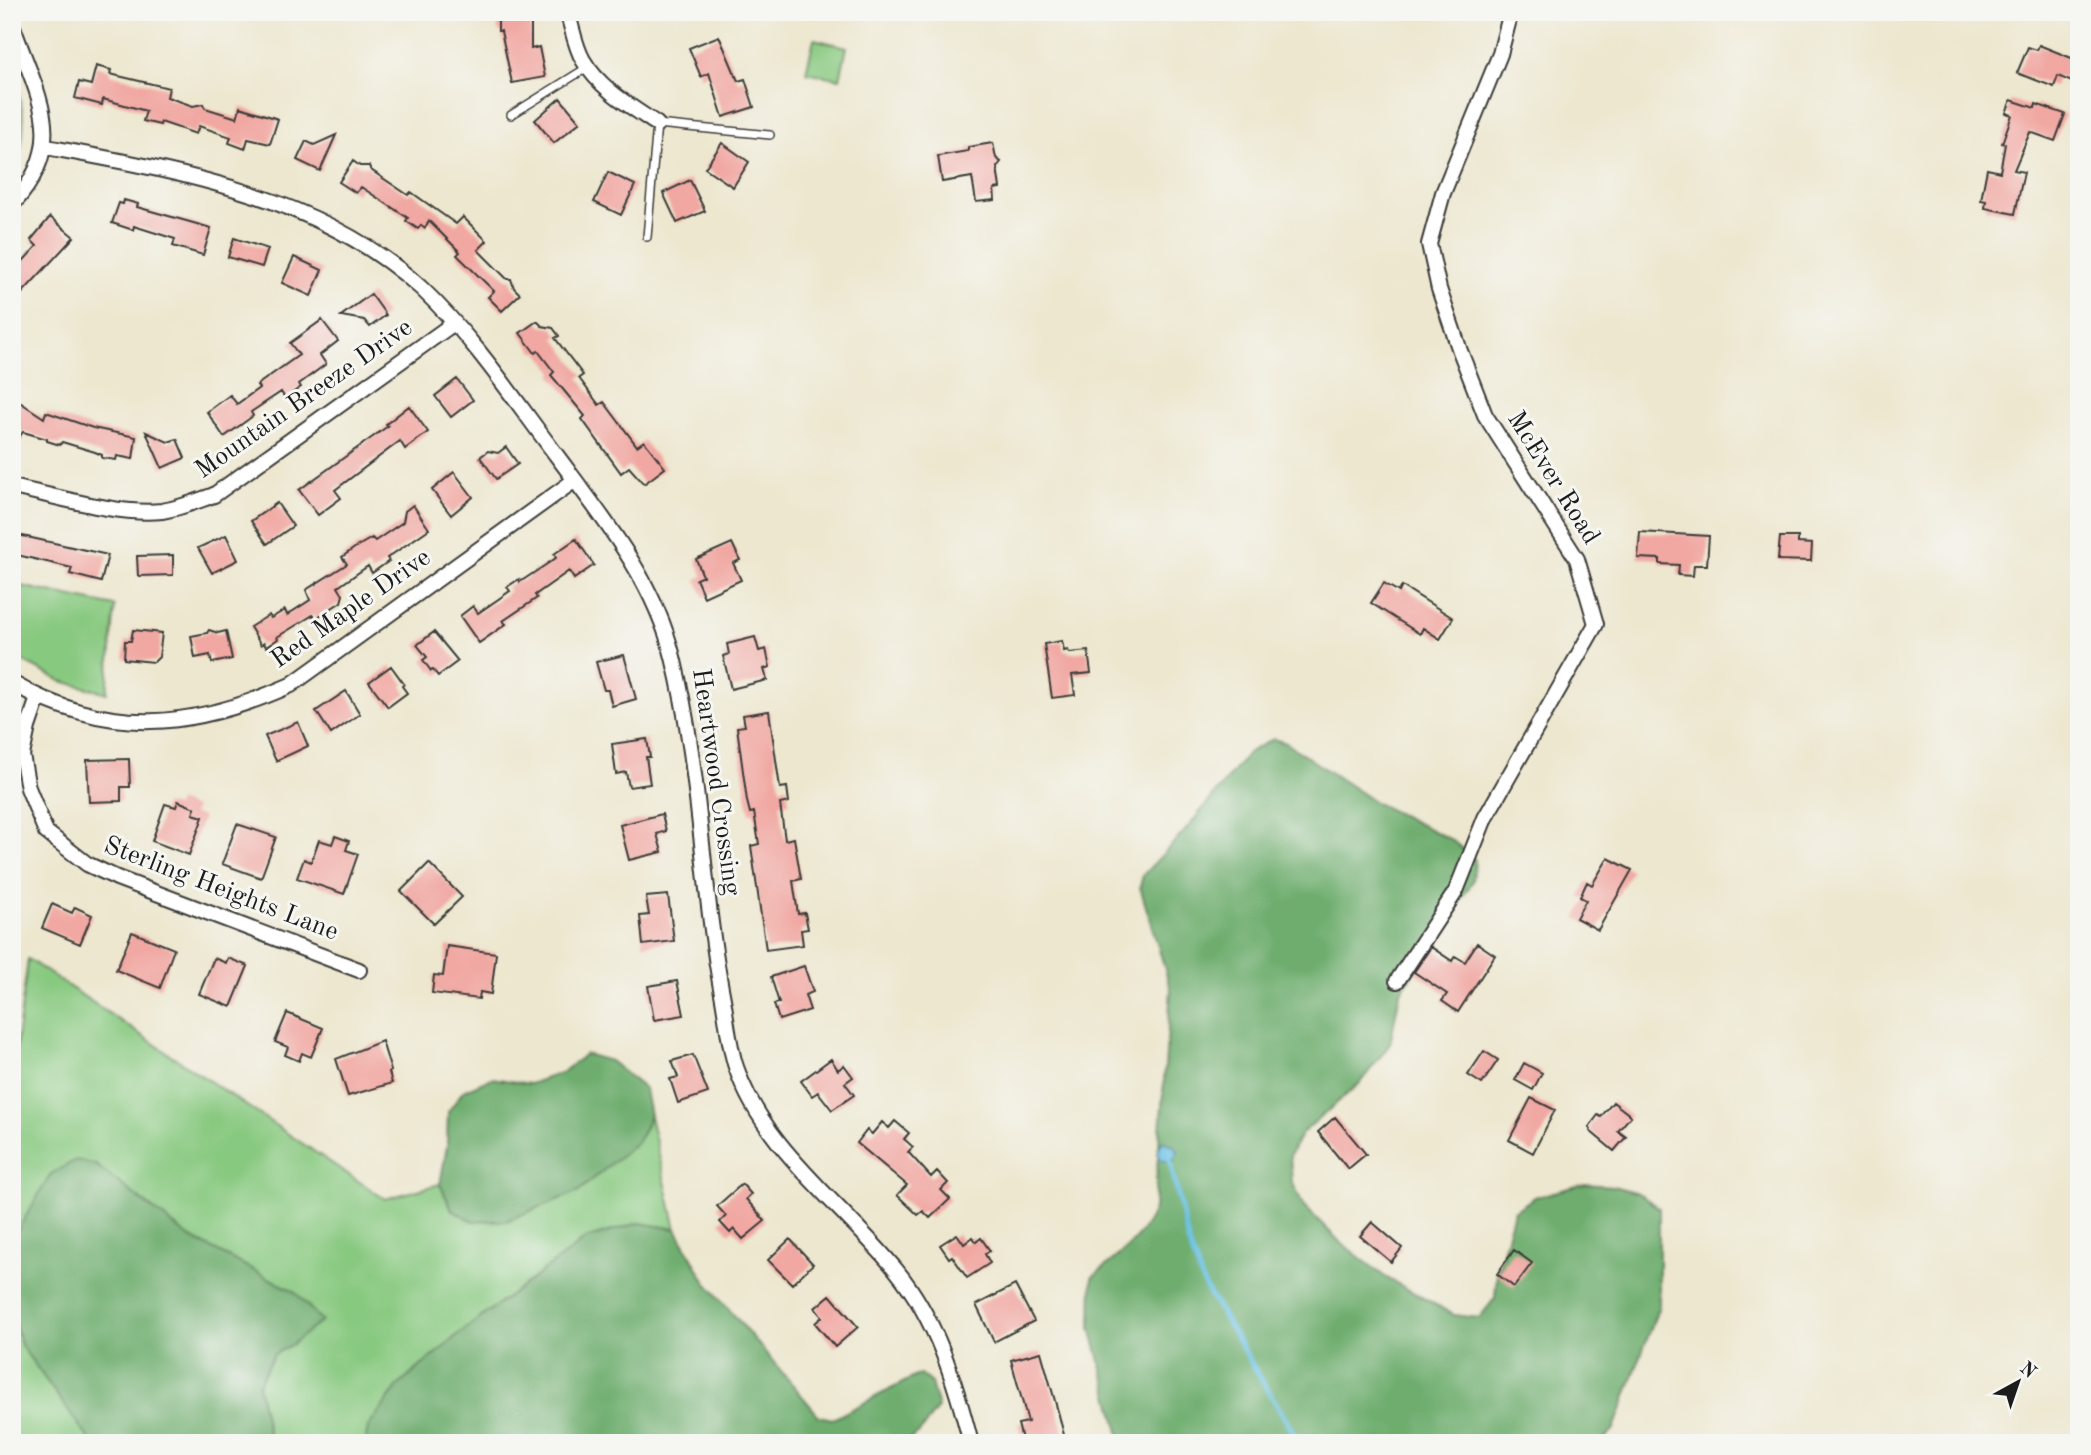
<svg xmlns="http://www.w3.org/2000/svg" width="2091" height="1455" font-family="'Old Standard TT',serif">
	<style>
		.green { fill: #88c980; stroke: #52724e; stroke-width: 2 }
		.forest { fill: #6ead6e; stroke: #456445; stroke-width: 2 }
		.water { fill: #67c1e5; stroke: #426e80; stroke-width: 2 }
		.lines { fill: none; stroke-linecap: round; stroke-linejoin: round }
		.stream { stroke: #67c1e5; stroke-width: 5 }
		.building { fill: #f1a7a2 }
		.service-casing { stroke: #3b3a37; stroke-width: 10 }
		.minor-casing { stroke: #3b3a37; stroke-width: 18 }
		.service { stroke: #fff; stroke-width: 7 }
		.minor { stroke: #fff; stroke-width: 14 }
		.labels { text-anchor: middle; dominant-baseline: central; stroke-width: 6; stroke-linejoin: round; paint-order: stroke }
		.street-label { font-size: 26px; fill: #1c1c1c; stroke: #f6f6f2 }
	</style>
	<rect width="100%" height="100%" fill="#f6f6f2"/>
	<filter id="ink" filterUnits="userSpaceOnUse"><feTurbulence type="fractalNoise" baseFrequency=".0143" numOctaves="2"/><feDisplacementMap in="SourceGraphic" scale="14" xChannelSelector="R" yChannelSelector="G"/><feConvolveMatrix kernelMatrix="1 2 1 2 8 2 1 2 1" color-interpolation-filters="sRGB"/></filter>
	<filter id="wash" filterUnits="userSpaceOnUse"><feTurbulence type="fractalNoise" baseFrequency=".00686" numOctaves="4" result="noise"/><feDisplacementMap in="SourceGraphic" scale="28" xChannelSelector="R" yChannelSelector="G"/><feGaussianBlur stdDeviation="1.57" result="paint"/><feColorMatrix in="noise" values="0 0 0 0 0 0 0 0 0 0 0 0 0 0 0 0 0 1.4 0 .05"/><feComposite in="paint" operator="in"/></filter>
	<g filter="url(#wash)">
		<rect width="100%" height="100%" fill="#ede7cf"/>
		<path class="green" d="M814,39L847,47L840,79L806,72Z
			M12,77C26,109 27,131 16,163L12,160Z
			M12,584L115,606L107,693L61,681L12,656Z
			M28,959L385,1199L440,1184L452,1210L638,1141L650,1116L676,1229L639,1223L586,1239L460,1333L399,1385L368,1427L365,1443H270L258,1386L273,1355L292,1344L294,1291L189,1237L96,1166L51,1174L12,1243V1076Z
			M12,1317L22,1347L92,1443H12Z"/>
		<path class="forest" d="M1273,739L1286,743L1378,804L1452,840L1475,860L1473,881L1400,993L1390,1044L1360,1083L1302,1133L1290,1155L1292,1181L1303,1205L1340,1242L1385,1277L1454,1315L1479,1318L1495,1298L1497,1274L1514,1211L1535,1197L1585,1184L1613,1186L1638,1193L1659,1208V1306L1614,1429L1601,1443H1122L1091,1328L1092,1277C1116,1258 1143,1238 1154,1209L1171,989L1140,887L1143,875L1184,832L1249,752Z
			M585,1054L610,1061L645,1089L650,1116L638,1141L579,1191L506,1221H473L452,1210L440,1184L447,1146L448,1112L463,1091L492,1078L530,1084L563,1072Z
			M76,1160L96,1165L189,1237L294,1291L322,1321L292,1344L273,1355L258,1385L270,1443H92L22,1347L12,1317L13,1238L51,1174Z
			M639,1223L676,1229L705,1281L819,1416L833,1419L920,1374L931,1383L938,1408L919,1433L904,1443H365L368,1427L399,1385L460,1333L586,1239Z"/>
		<path class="water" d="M1163,1141L1173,1145L1178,1151L1175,1159L1171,1162L1161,1160C1156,1152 1158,1147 1163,1141Z"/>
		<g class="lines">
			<path class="stream" d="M1169,1157L1189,1244L1204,1285L1300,1443"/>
		</g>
		<g id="blocks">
			<path class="building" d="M498,12H531V49L539,47L545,77L512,83L501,31H498Z
				M719,36L738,81L745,79L754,107L723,117L709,73L701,77L689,48Z
				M2039,45L2079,61V85L2058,76L2054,87L2017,73L2028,47L2037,50Z
				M96,66L111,70L110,74L169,88L167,97L193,106L203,104L205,108L237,118L240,107L278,119L270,144L248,139L245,149L229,143L231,137L199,126L196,134L161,122L160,125L143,121L146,111L132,107L103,99L102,105L75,98L79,82L91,85Z
				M560,98L580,122L554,143L535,120Z
				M2011,100L2035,108L2036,104L2065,114L2055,141L2030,132L2014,170L2024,172L2015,214L1985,208L1986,201L1981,200L1987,169L2000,172L2005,144L2002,143L2012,115L2006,113Z
				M336,135L320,171L297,160L306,141L314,145Z
				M722,143L749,162L733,187L705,168Z
				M993,143L996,158L1001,162L997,167L1000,188L994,189L995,200L976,202L972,177L942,182L938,156L968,151V147Z
				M353,161L360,166H369L371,170L408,195L411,192L456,224L463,217L487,241L478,250L507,279H511L514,288L520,294L502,311L488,297L494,291L457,255L460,252L429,221L425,228L421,225L418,229L406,221L408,218L361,187L356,193L339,182Z
				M608,172L635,185L621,215L594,202Z
				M690,180L705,211L677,223L663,193Z
				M124,200L138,204L137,207L211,228L203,255L173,246L175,239L134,226L133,230L112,223L119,203L123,204Z
				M50,217L74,237L12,304V273L37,246L31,240Z
				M234,238L268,249L262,267L228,257Z
				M294,257L322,270L311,296L282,283Z
				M371,294L386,315L370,327L364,320L341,316Z
				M322,320L338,341L320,355L326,364L299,384L301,387L285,398L281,392L251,412L253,416L224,437L207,412L230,395L237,404L259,388L257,385L299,355L290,343Z
				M537,321L542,326L553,328L559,336L555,338L583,375L579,378L599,405L604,402L637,446L644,441L665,468L644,484L629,467L621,473L582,419L585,416L551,375L554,372L538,351L535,353L520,333Z
				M457,379L473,400L451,417L435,396Z
				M12,397L44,418L46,412L93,428L136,437L133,459L117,456L116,460L102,458V455L95,452L62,442L60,445L47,441V439L23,432L12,447Z
				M409,406L428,432L405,449L400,441L335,490L341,498L318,515L299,490L388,426L386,424Z
				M146,432L168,442L177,439L185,458L162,468Z
				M506,447L518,464L496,479L480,457L488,451L498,453Z
				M454,472L473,497L451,515L432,490Z
				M277,503L293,526L267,544L251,521Z
				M413,505L429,529L387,558L389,561L372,573L368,566L338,587L343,595L341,602L316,618L313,615L277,637L278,639L266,647L264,643L261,645L250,627L269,615L271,618L285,610L287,615L310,600L306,590L347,564L342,557L356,547L372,538L375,541L403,522L405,511Z
				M1640,532L1709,536L1707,565H1694L1693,576L1678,575L1679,565L1660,564V559L1638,558Z
				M18,535L108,555L101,582L70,574L72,568L13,554Z
				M226,535L238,560L212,573L198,548Z
				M1780,537H1798V543L1812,544L1811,561L1778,560Z
				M576,539L594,565L574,579L569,571L535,595L537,598L503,621L506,624L479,643L460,616L473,606L478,613L510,591L507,587L519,579L520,582L556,558L554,554Z
				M732,543L740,560L733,563L741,580L704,597L696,579L703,576L696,559Z
				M173,555V575L138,576L137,556Z
				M1384,583L1399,592L1402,586L1453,618L1440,639L1423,628L1420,634L1371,603Z
				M133,630L162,633L159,657L154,662L124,659L125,641H131Z
				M209,630L218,633L226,631L232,659L212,663L210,655L195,658L191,636L207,633Z
				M434,632L458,661L438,676L433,670L431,671L423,660L427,657L417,645Z
				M755,637L759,651L766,649L770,667L764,669L767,680L731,689L723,656L729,654L727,644Z
				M1062,641L1064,651L1068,650L1069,653L1088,651L1091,673L1072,675L1075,695L1052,698L1044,644Z
				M624,655L636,699L612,706L608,690H604L596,662Z
				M391,666L404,684L402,686L407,693L388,707L369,682Z
				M346,691L360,714L331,734L316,711Z
				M769,711L780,788L787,787L789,802L780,804L785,840L794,838L801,879L793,881L798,914L805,913L808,929L801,930L803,945L766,950L751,846L759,844L754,812L750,813L747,801L737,727L745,726L743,715Z
				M298,722L308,746L276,761L265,736Z
				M647,739L650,757H646L650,784L629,787L626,772L616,774L612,744Z
				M129,759L130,787H121V801L89,802L87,760Z
				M178,801L195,808L193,814L203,817L189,855L152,841L165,804L176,807Z
				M662,814L666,831L657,834L662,852L629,860L620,825Z
				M237,824L276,837L261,878L222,864Z
				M335,836L349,841L346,850L358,854L344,894L297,878L304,859L311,862L319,840L332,844Z
				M1608,858L1632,870L1598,930L1576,918L1586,900L1580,897L1587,882L1592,885Z
				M429,863L462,897L434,924L401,891Z
				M668,895L674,941L643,945L640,916L649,915L646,897Z
				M52,904L72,913L75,907L92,915L80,944L42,928Z
				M132,932L174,949L160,988L116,970Z
				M1477,943L1495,955L1458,1012L1442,1001L1447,994L1414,972L1431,947L1452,961L1455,956L1465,962Z
				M447,946L496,953L491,994L480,992L479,999L432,993L434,975L443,976Z
				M214,958L226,963L228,958L248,966L231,1007L199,994Z
				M804,966L813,992L805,995L810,1010L779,1020L774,1004L779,1003L771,977Z
				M677,981L684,1015L654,1020L648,986Z
				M287,1013L323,1028L311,1057L302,1053L299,1061L285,1055L288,1047L275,1042Z
				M382,1041L391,1071L389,1072L392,1083L348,1096L336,1059Z
				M1484,1051L1498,1060L1482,1084L1468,1075Z
				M693,1055L708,1093L678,1103L670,1079L678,1077L672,1061Z
				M831,1059L838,1070L844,1065L853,1077L845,1083L854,1095L832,1110L818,1092L812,1096L801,1081Z
				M1524,1063L1542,1073L1533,1090L1515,1080Z
				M1531,1098L1555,1110L1533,1153L1509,1140Z
				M1613,1102L1631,1116L1618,1131L1626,1137L1614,1151L1590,1131L1591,1129L1589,1127L1598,1115L1601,1117Z
				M1335,1117L1366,1154L1348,1169L1318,1132Z
				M895,1121L909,1133L904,1139L913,1147L908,1152L931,1177L937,1171L948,1183L941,1190L950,1199L930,1218L923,1211L918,1215L897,1195L907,1185L857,1143L867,1130L872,1134L882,1122L889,1128Z
				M742,1184L751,1194L746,1199L765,1221L743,1239L734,1229L730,1233L720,1222L726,1216L717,1206Z
				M1372,1222L1402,1248L1391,1262L1360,1236Z
				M957,1234L964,1244L973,1237L976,1242L981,1238L990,1251L985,1254L990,1263L967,1278L952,1256L949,1258L940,1245Z
				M790,1239L813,1264L792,1284L768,1260Z
				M1514,1250L1532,1263L1514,1287L1497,1274Z
				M1015,1285L1034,1321L994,1342L976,1305Z
				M830,1295L858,1327L835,1347L815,1323L822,1317L815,1308Z
				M1041,1352L1059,1415L1066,1443H1023L1018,1424L1028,1422L1011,1360Z"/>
		</g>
	</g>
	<g filter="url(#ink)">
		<use href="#blocks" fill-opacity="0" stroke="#3b3a37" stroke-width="2"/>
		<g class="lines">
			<g class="service-casing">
				<path id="service" d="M511,115L588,67
					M647,237L657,124L770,135"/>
			</g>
			<g class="minor-casing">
				<path id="minor" d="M570,12L569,18C573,32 576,48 583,60C599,88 630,106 657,124
					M12,24C36,95 71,141 12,205
					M46,147C175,171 320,195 421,288C473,337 514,399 557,456C603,518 654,580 673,657C701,769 701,886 723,999C727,1021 729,1046 736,1067C762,1147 844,1206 896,1270C937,1320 955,1382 971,1443
					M12,487C56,496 118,516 162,511C181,508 197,501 214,495L454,323
					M12,683C108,738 193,729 291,685L575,480
					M38,698L28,727L22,755L28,788L46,832L87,864L117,878L359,970
					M1397,981L1456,891L1485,818L1596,624L1577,559L1485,415L1460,351L1439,289L1429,244L1443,193L1500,54L1511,12"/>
			</g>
			<use href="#service" class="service"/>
			<use href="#minor" class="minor"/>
		</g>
	</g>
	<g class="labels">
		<g class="street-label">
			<text transform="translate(304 399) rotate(-35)">Mountain Breeze Drive</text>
			<text transform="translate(1553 478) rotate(58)">McEver Road</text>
			<text transform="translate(351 609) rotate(-35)">Red Maple Drive</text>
			<text transform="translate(716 782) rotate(82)">Heartwood Crossing</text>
			<text transform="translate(221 889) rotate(21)">Sterling Heights Lane</text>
		</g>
	</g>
	<rect width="2091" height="1455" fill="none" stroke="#f6f6f2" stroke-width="42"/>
	<g transform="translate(2018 1382) rotate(40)" stroke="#f6f6f2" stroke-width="5" paint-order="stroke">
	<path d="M0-5L12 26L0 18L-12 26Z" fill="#1c1c1c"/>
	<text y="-10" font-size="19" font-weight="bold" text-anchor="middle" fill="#1c1c1c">N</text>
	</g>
</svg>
